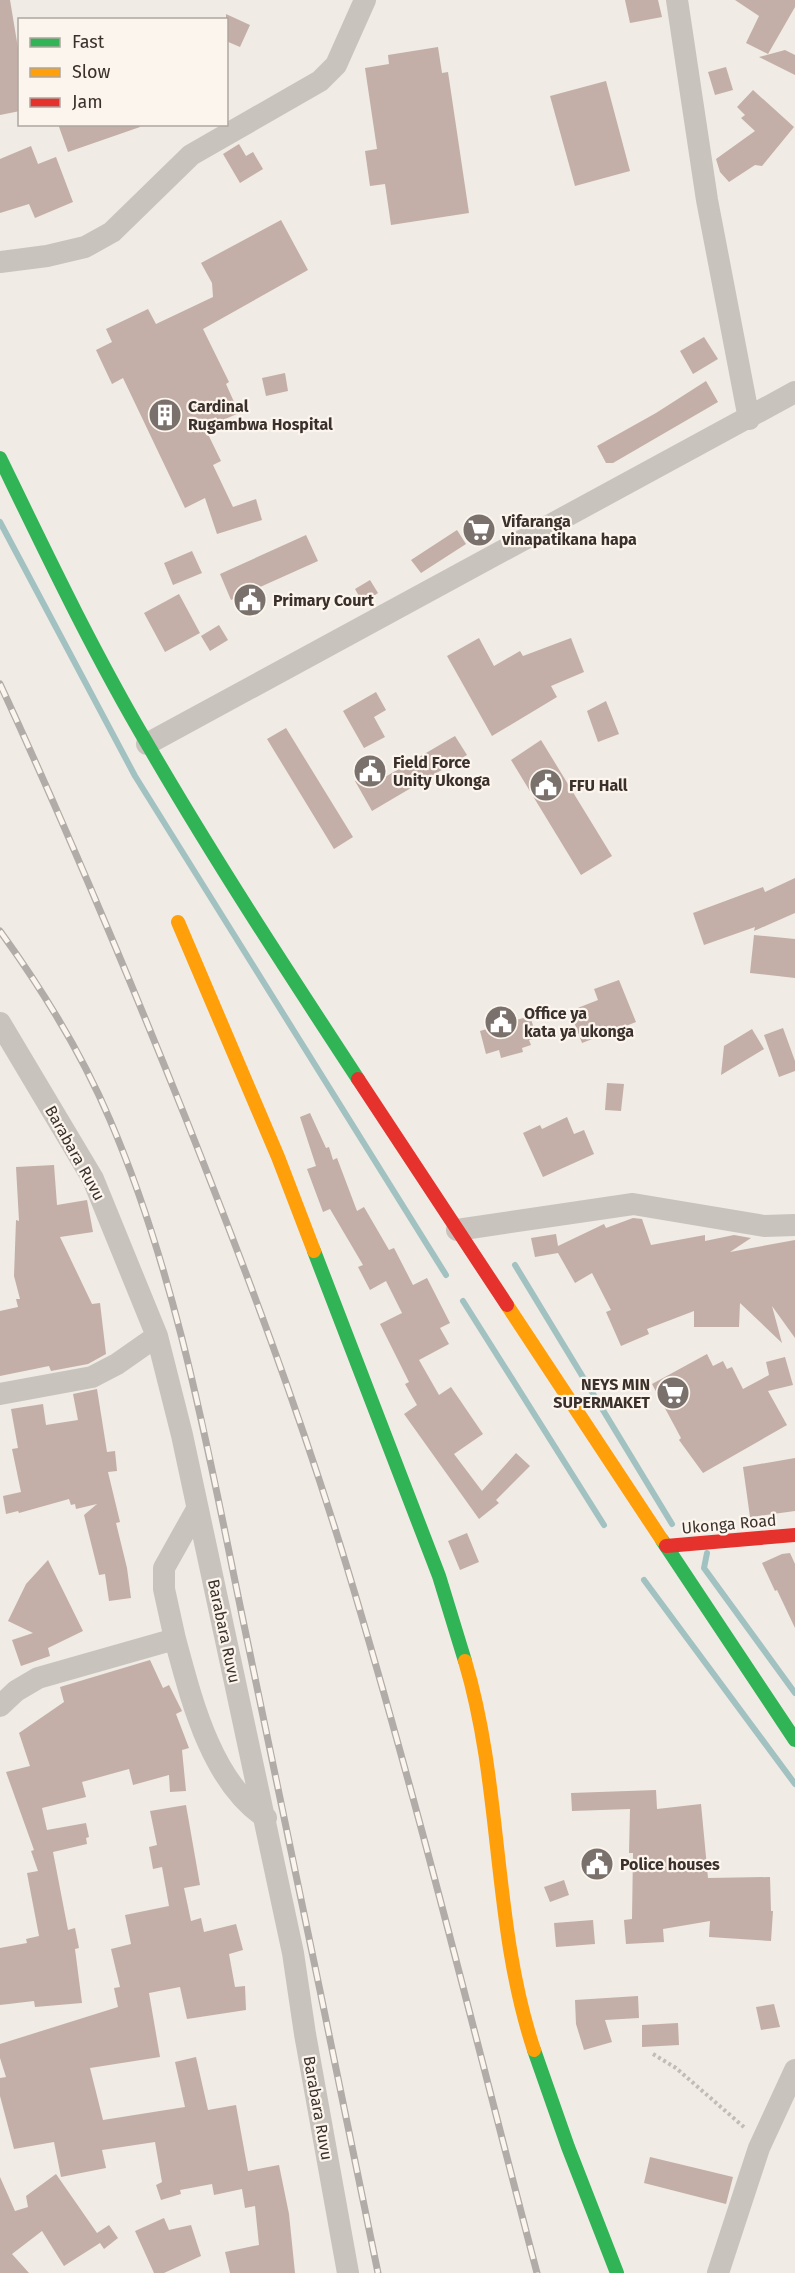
<svg xmlns="http://www.w3.org/2000/svg" width="795" height="2273" font-family="'Fira Sans',sans-serif">
	<style>
		.lines { fill: none; stroke-linecap: round; stroke-linejoin: round }
		.stream { stroke: #a1c2c1; stroke-width: 6 }
		.building { fill: #c3afa7 }
		.path { stroke: #c2bbb6; stroke-width: 4; stroke-dasharray: 3 3; stroke-linecap: butt }
		.street { stroke: #c9c3be; stroke-width: 22 }
		.fast { stroke: #30b455; stroke-width: 14 }
		.slow { stroke: #ff9f0a; stroke-width: 14 }
		.jam { stroke: #e5322d; stroke-width: 14 }
		.rail-casing { stroke: #b1aca8; stroke-width: 7 }
		.rail { stroke: #fbf5ee; stroke-width: 4.5; stroke-dasharray: 14; stroke-linecap: butt }
		.labels { text-anchor: middle; dominant-baseline: central; stroke-width: 4.5; stroke-linejoin: round; paint-order: stroke }
		.poi-label { font-size: 16px; font-weight: bold; fill: #3b302b; stroke: #fbf5ee; text-anchor: start }
		.street-label { font-size: 16px; fill: #3b302b; stroke: #fbf5ee }
	</style>
	<rect width="100%" height="100%" fill="#f0ebe5"/>
	<g class="lines">
		<path class="stream" d="M0,522L135,776L446,1275
			M515,1265L672,1524
			M463,1301L604,1525
			M707,1553L704,1568L795,1693
			M644,1580L795,1784"/>
	</g>
	<path class="building" d="M0,0H10L20,60V111L0,115Z
		M625,0H658L662,17L630,23Z
		M735,0H795V7L768,54L746,43L759,16Z
		M226,14L250,25L240,47L226,41Z
		M438,47L442,73L448,72L469,213L391,225L385,184L370,186L365,151L377,149L365,68L389,64L388,55Z
		M785,50L795,55V75L759,57Z
		M726,67L733,90L715,95L708,72Z
		M606,81L630,171L575,186L550,96Z
		M753,90L794,127L762,166L755,165L729,182L720,172L716,159L755,131L741,118L745,115L737,107Z
		M58,124H139L140,127L68,152Z
		M239,144L246,156L253,152L263,169L240,183L223,154Z
		M31,146L38,164L56,157L73,202L35,218L29,204L0,213V159Z
		M281,220L308,270L203,329L229,382L226,384L239,413L205,428L221,461L213,465L233,507L256,499L262,520L217,534L205,498L185,508L123,378L112,384L96,350L112,342L106,329L148,309L156,324L213,297L212,283L201,263Z
		M704,337L718,359L693,374L680,351Z
		M285,373L288,391L266,396L262,378Z
		M706,381L718,402L613,463H606L597,446L656,413Z
		M457,530L466,544L421,573L411,560Z
		M306,535L318,561L231,600L220,574Z
		M192,551L202,573L173,585L164,563Z
		M370,580L378,593L363,603L355,589Z
		M179,594L200,633L165,652L144,613Z
		M219,625L228,640L210,651L201,636Z
		M479,638L494,666L520,651L523,656L571,638L584,672L551,686L557,697L492,736L447,656Z
		M376,692L386,710L374,717L385,737L364,748L343,711Z
		M606,701L619,734L598,742L587,711Z
		M286,728L353,837L334,849L267,739Z
		M455,736L467,755L372,811L355,781L379,767L385,777Z
		M541,740L612,856L581,875L511,760Z
		M795,878V913L754,931L755,927L704,945L693,913L763,887L765,892Z
		M754,935L795,939V978L750,973Z
		M619,980L636,1022L582,1043L570,1011L598,1000L594,989Z
		M530,1016L537,1038L529,1040L531,1045L522,1048L523,1052L501,1058L499,1050L486,1054L480,1031Z
		M783,1028L795,1061V1071L779,1077L764,1035Z
		M752,1029L764,1049L721,1075L724,1046Z
		M607,1083L624,1084L621,1111L605,1110Z
		M310,1113L326,1148L329,1147L333,1160L337,1158L357,1211L364,1207L389,1250L394,1248L413,1285L427,1278L450,1323L440,1328L449,1344L419,1360L439,1395L451,1387L483,1434L454,1454L482,1491L516,1453L530,1466L496,1500L499,1503L479,1519L404,1414L417,1405L405,1384L409,1382L380,1324L402,1313L386,1281L370,1290L358,1267L363,1265L330,1209L323,1212L307,1169L316,1166L300,1117Z
		M567,1117L574,1134L584,1130L594,1154L543,1177L523,1133L540,1125L542,1129Z
		M54,1165L57,1205L87,1200L93,1232L60,1237L92,1304L100,1303L106,1354L88,1364L51,1371L49,1366L0,1376V1311L18,1307L16,1299H20L14,1276L16,1220L19,1221L16,1167Z
		M633,1218L642,1219L651,1245L705,1235V1241L734,1235L751,1238L730,1252L795,1240V1338L772,1306L782,1343L740,1303L739,1327H694V1311L647,1329L649,1334L621,1346L606,1312L611,1310L592,1273L575,1283L558,1253L535,1257L531,1238L556,1234L558,1246L604,1224L606,1228Z
		M707,1354L713,1366L723,1361L727,1369L732,1367L743,1389L769,1375L766,1362L785,1357L793,1385L768,1391L787,1425L703,1473L679,1440L681,1438L652,1384Z
		M97,1389L107,1452L115,1451L117,1471L108,1472L120,1522L116,1523L127,1568L131,1598L109,1601L105,1574L99,1575L84,1515L97,1504L76,1509L75,1504L71,1505L69,1499L19,1513L18,1511L6,1514L3,1496L21,1492L12,1449L18,1448L11,1409L43,1404L46,1425L78,1420L73,1394Z
		M795,1458V1511L750,1517L743,1467Z
		M467,1533L479,1562L460,1570L448,1541Z
		M790,1553L795,1564V1628L777,1590L775,1591L762,1563L782,1554Z
		M48,1560L83,1631L48,1648L50,1656L21,1666L12,1640L33,1633L8,1621L26,1584Z
		M150,1660L163,1688L169,1685L182,1711L176,1714L189,1748L182,1750L186,1791L170,1792L169,1775L133,1785L129,1769L82,1782L86,1797L42,1808L47,1830L86,1823L89,1837L86,1838L87,1844L53,1852L68,1930L75,1928L79,1948L75,1949L82,2003L35,2007L34,2001L0,2005V1948L27,1943L26,1939L39,1936L27,1873L38,1871L31,1851L34,1850L6,1772L30,1766L19,1733L64,1702L60,1687Z
		M656,1790L657,1809L701,1804L708,1878L770,1877L771,1911H773L771,1941L709,1937L710,1921L663,1929L664,1942L626,1944L624,1920L632,1919L633,1853H629L630,1809L572,1811L571,1793Z
		M186,1805L200,1885L184,1888L191,1921L201,1918L204,1932L236,1924L243,1950L229,1954L235,1987L245,1986L246,2010L187,2019L180,1987L149,1993L160,2057L90,2068L103,2120L185,2107L175,2062L196,2057L208,2110L236,2105L248,2171L279,2165L289,2214L295,2273H230L225,2252L259,2245L255,2206L245,2208L242,2189L214,2195L212,2184L180,2190L181,2194L161,2200L156,2185L162,2182L155,2142L102,2150L106,2168L61,2177L54,2142L14,2149L0,2096V2078L6,2077L0,2058V2044L118,2007L114,1988L120,1987L111,1949L131,1944L125,1915L169,1906L162,1867L153,1869L149,1847L157,1845L150,1811Z
		M564,1880L569,1895L550,1902L544,1887Z
		M593,1920L595,1944L556,1947L554,1923Z
		M638,1996L639,2018L605,2020L612,2042L584,2050L576,2024L575,2000Z
		M774,2004L780,2027L761,2030L756,2007Z
		M678,2023L679,2045L642,2047V2025Z
		M650,2157L733,2177L726,2204L644,2183Z
		M56,2174L97,2233L109,2225L118,2238L104,2249L100,2243L64,2266L42,2231L12,2254L29,2273H0V2177L15,2211L28,2207L26,2196Z
		M164,2218L169,2230L191,2225L201,2256L164,2273H154L135,2231Z"/>
	<g class="lines">
		<path class="path" d="M653,2054L676,2068L745,2128"/>
		<path class="street" d="M677,0L707,200L749,419
			M0,262L47,256L85,247L112,232L191,155L320,81L336,65L365,0
			M147,744L795,392
			M0,1023L93,1179L157,1336L182,1435L293,1953L305,2034L348,2273
			M457,1230L633,1204L764,1226L795,1225
			M0,1394L92,1377L117,1364L157,1336
			M175,1639C191,1698 211,1782 266,1818
			M0,1706L16,1691L38,1678L175,1639L164,1589V1568L197,1509
			M718,2273L759,2148L795,2070"/>
		<path class="fast" d="M0,458C47,555 93,652 148,745C214,859 286,969 358,1079
			M314,1251L439,1576L465,1661
			M662,1540L795,1740
			M534,2050L568,2147L617,2273"/>
		<path class="slow" d="M178,922L278,1157L314,1251
			M507,1305L662,1540
			M465,1661C503,1788 492,1924 534,2050"/>
		<path class="jam" d="M358,1079L507,1305
			M666,1546L795,1535"/>
		<g class="rail-casing">
			<path id="rail" d="M0,684C66,827 127,972 186,1119C244,1265 300,1413 346,1564C417,1798 475,2036 537,2273
				M0,931C42,989 82,1054 110,1120C181,1286 211,1468 248,1644C292,1854 335,2063 378,2273"/>
		</g>
		<use href="#rail" class="rail"/>
	</g>
	<defs>
		<g id="building-disc" transform="scale(1.725)"><circle r="9.5" fill="#7a716c" stroke="#fbf5ee"/><path d="M-4-6H4V6H1V3H-1V6H-4ZM-2.5-4.3h1.7v1.8h-1.7ZM.8-4.3h1.7v1.8H.8ZM-2.5-1h1.7V.8h-1.7ZM.8-1h1.7V.8H.8Z" fill="#fff"/></g>
		<g id="supermarket-disc" transform="scale(1.725)"><circle r="9.5" fill="#7a716c" stroke="#fbf5ee"/><path d="M-6-5.5h2.5l.6 2H6L4.5 2H-2.5L-4.4-4H-6ZM-1.5 3.2a1.3 1.3 0 1 0 .1 0ZM3 3.2a1.3 1.3 0 1 0 .1 0Z" fill="#fff"/></g>
		<g id="civic-disc" transform="scale(1.725)"><circle r="9.5" fill="#7a716c" stroke="#fbf5ee"/><path d="M-.6-6.5H3V-4.5H.6V-3L4-1V1h2V6H-6V1h2V-1L-.6-3ZM-1.2 2.5V6h2.4V2.5Z" fill="#fff"/></g>
	</defs>
	<g fill-rule="evenodd">
		<use href="#building-disc" x="165" y="415"/>
		<use href="#supermarket-disc" x="479" y="530"/>
		<use href="#civic-disc" x="250" y="600"/>
		<use href="#civic-disc" x="370" y="771"/>
		<use href="#civic-disc" x="546" y="785"/>
		<use href="#civic-disc" x="501" y="1022"/>
		<use href="#supermarket-disc" x="673" y="1393"/>
		<use href="#civic-disc" x="597" y="1864"/>
	</g>
	<g class="labels">
		<g class="poi-label">
			<text x="188" y="406">Cardinal<tspan x="188" dy="18">Rugambwa Hospital</tspan></text>
			<text x="502" y="521">Vifaranga<tspan x="502" dy="18">vinapatikana hapa</tspan></text>
			<text x="273" y="600">Primary Court</text>
			<text x="393" y="762">Field Force<tspan x="393" dy="18">Unity Ukonga</tspan></text>
			<text x="569" y="785">FFU Hall</text>
			<text x="524" y="1013">Office ya<tspan x="524" dy="18">kata ya ukonga</tspan></text>
			<text x="650" y="1384" text-anchor="end">NEYS MIN<tspan x="650" dy="18">SUPERMAKET</tspan></text>
			<text x="620" y="1864">Police houses</text>
		</g>
		<g class="street-label">
			<text transform="translate(75 1153) rotate(61)">Barabara Ruvu</text>
			<text transform="translate(729 1524) rotate(-5)">Ukonga Road</text>
			<text transform="translate(224 1631) rotate(78)">Barabara Ruvu</text>
			<text transform="translate(318 2108) rotate(80)">Barabara Ruvu</text>
		</g>
	</g>
	<rect x="18" y="18" width="210" height="108" fill="#fbf5ee" stroke="#aea6a0" stroke-width="1.5"/>
	<rect x="30" y="38" width="30" height="9" fill="#30b455" stroke="#aea6a0" stroke-width="1.5"/>
	<text x="72" y="48" font-size="18" fill="#3b302b">Fast</text>
	<rect x="30" y="68" width="30" height="9" fill="#ff9f0a" stroke="#aea6a0" stroke-width="1.5"/>
	<text x="72" y="78" font-size="18" fill="#3b302b">Slow</text>
	<rect x="30" y="98" width="30" height="9" fill="#e5322d" stroke="#aea6a0" stroke-width="1.5"/>
	<text x="72" y="108" font-size="18" fill="#3b302b">Jam</text>
</svg>
